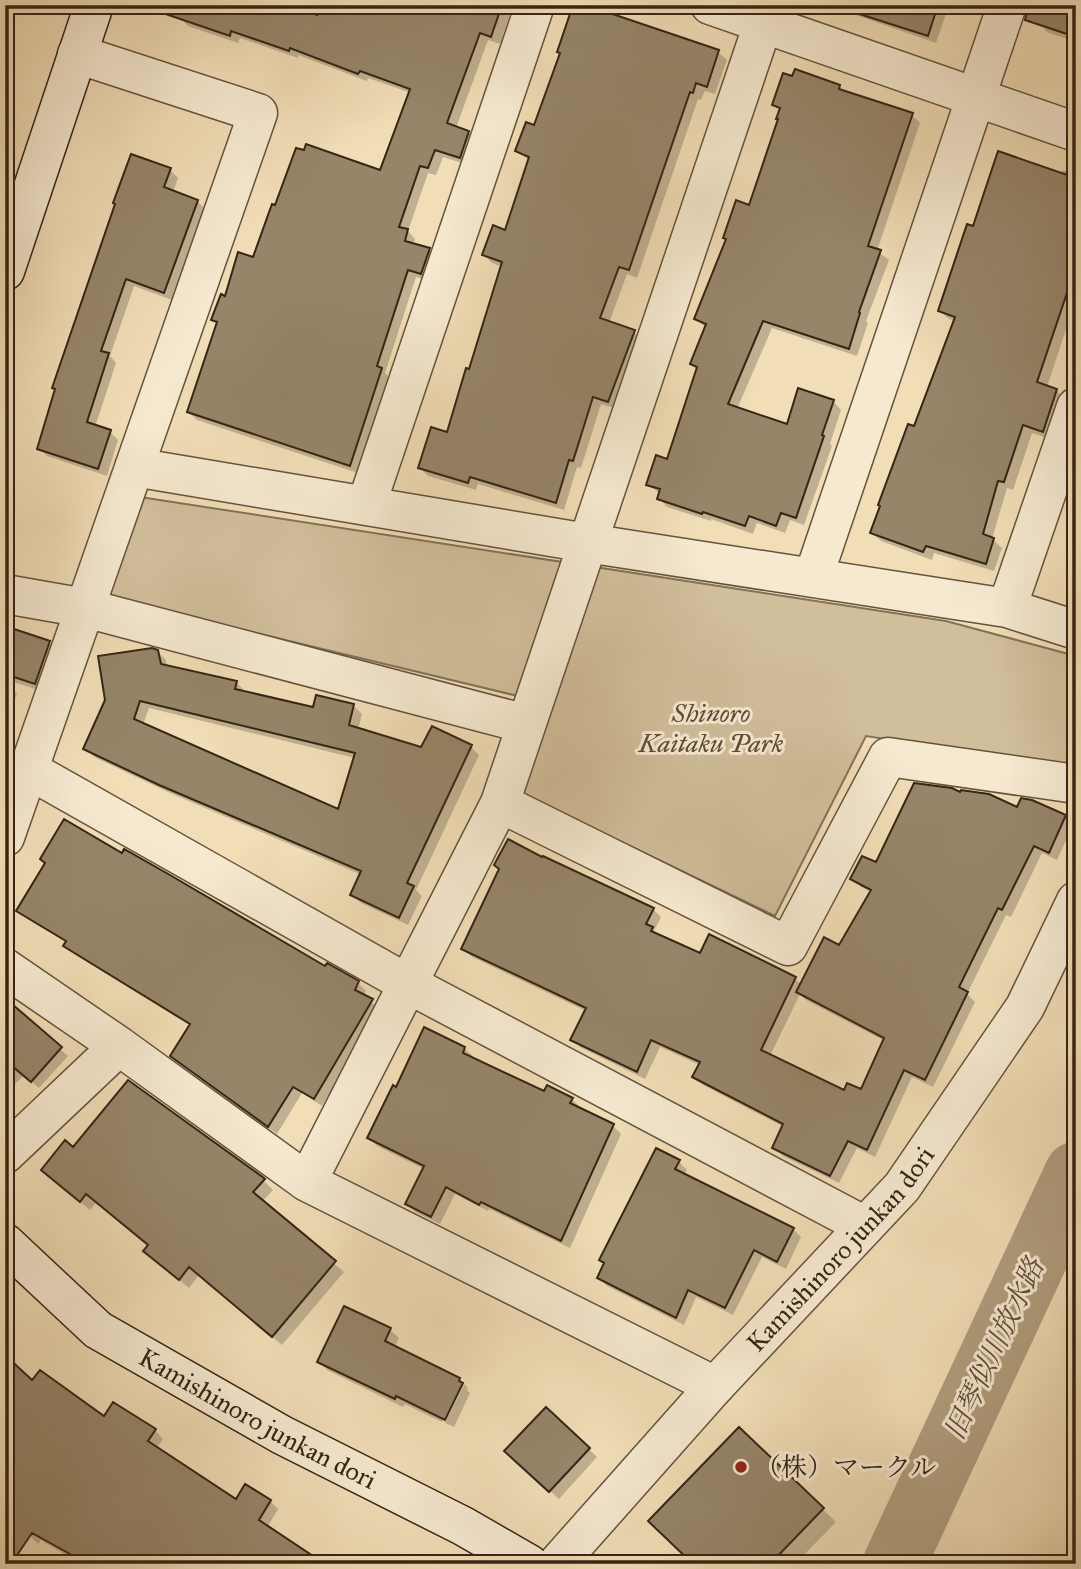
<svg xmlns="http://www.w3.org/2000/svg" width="1081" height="1569" font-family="'IM FELL Great Primer','Noto Serif JP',serif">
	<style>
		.green { fill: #d1be9b; stroke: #827258; stroke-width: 2 }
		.shadow { fill: #0003; fill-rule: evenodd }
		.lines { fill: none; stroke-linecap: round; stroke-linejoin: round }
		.river { stroke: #b19e7f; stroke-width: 63 }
		.building { fill: #968569; stroke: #342515; stroke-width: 2; fill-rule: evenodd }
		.minor-casing { stroke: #63533d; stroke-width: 41 }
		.tertiary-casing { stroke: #63533d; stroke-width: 41 }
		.secondary-casing { stroke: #342515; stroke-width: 41 }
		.minor { stroke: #f6e9d0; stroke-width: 38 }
		.tertiary { stroke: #f6e9d0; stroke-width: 38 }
		.secondary { stroke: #f6e9d0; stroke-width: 38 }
		.poi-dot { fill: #8f2418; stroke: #f6e9d0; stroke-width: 2.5 }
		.labels { text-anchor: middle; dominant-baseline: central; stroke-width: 6; stroke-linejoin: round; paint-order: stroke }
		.park-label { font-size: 26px; font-style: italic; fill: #5b4b36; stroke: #f6e9d0 }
		.street-label { font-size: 26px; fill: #342515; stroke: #f6e9d0 }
		.poi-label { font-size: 26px; fill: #342515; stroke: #f6e9d0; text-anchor: start }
		.water-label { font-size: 28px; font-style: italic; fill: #604f3a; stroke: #f6e9d0 }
	</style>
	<rect width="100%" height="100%" fill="#f1ddb6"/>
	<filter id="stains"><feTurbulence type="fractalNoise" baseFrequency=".00286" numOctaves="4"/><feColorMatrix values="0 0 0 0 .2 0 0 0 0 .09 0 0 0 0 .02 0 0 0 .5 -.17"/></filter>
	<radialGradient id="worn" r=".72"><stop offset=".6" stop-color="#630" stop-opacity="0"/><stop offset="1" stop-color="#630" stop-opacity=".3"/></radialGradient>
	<path class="green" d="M140,497L946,621L1076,656V768L866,736L775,916L520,793L547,703L106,597Z"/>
	<path class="shadow" d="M5,5H10L5,20Z
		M184,5H513L500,44L488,40L456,128L468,132L477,141L468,165L443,157L436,175L428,173L408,231L415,239L414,245L429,250L437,258L429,281L416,277L385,373L389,377L358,473L197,420L189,412L218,324L213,319L226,298L254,259L381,172L411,93L368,78L367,81L298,55V58L240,38L238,43L188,26L180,18Z
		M827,5H949L936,43Z
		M965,5H995L991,15Z
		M1076,5V42L1047,32L1039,23Z
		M718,52L727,60L715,94L705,91L701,100L698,99L637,278L627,274L609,323L634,332L642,340L617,409L601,404L581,468L577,467L564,510L478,484L476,490L428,476L420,468L448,434L502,267L492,263L484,255L506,232L530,161L517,151L535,127Z
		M839,87L845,92L912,115L920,123L877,251L889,260L866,321L868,323L857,356L772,328L737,409L788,426L833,401L841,410L830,444L832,446L804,525L790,520L785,533L757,523L753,534L711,519V521L667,507L659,498L660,494L648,484L668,461L698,370L692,364L706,328L696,319L750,207L780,120V111L774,105Z
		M170,170L178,178L173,192L197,201L205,209L172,300L134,286L110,356L116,363L95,427L110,432L118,440L107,476L47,456L39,448Z
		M1063,170L1076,175V299L1047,387L1056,390L1065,399L1051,439L1032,433L1013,490L1007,488L992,539L1002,548L994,571L934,553L932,560L881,541L872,533L955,321L949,319L940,311L974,228L1061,175Z
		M5,641L49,643L58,651L44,692L5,679Z
		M157,651L166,660L167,667L236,682L245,691L244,693L314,710L353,705L362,714L358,730L422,749L471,747L479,755L416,890L422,896L408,925L361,903L352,895L362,875L170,793L94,757L85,748ZM149,708L355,758L339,812L143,725Z
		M5,683L17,693L7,724L5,723Z
		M1032,802L1065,817L1073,825L1057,860L1042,853L1011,917L1006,915L967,994L975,1002L933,1087L912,1077L875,1157L857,1148L839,1183L783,1156L774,1148L784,1127L703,1085L695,1077L700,1065L660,1047L645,1079L580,1047L572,1039L586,1011L472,957L463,948L653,909L661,917L654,931L661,937L701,955L710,937L795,979L802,985L840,948L872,892L861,887L853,879L876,865L1018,809ZM800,994L806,1000L885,1041L862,1091L844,1092L770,1056Z
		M18,910L352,998L359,984L366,991L363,996L380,1009L322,1106L302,1093L277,1134L172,1056L191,1026L73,953L65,945L67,943L26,918Z
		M5,1001L68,1056L39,1088L24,1075L5,1094Z
		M464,1048L473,1056L471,1059L545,1093L572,1099L580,1107L579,1109L613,1126L621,1134L570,1248L489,1209L488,1211L455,1194L440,1224L415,1212L407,1203L424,1169L377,1146L369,1138L397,1089Z
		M74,1150L262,1179L273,1190L262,1202L344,1272L282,1345L199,1275L189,1288L155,1260L150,1246L96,1203L90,1210L53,1179Z
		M679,1162L687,1170L684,1175L793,1229L801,1237L786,1269L762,1257L733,1315L696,1297L684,1325L607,1286L599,1278Z
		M390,1330L399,1338L394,1348L459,1379L468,1388L467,1390L470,1393L454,1427L445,1423L464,1385L462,1382L442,1422L405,1404L403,1407L327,1370L319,1361Z
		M5,1331L12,1338L5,1346Z
		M32,1383L104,1418L155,1430L163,1439L156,1449L237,1501H270L278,1509L267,1528L322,1564H80L41,1540L38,1544L5,1511Z
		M739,1429L836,1522L795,1564H694Z
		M589,1449L597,1457L559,1499L515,1459Z"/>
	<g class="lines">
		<path class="river" d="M894,1564L1076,1173"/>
	</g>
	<path class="building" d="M155,5H289L317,15L318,5H502L491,37L480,33L447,123L469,131L460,158L435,150L428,168L420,166L399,227L408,229L405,241L430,248L421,274L408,270L377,366L382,368L350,466L187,412L217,322L211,320L221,294L225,296L238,252L253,257L272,204L275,205L296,148L304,150L306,144L380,170L410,89L360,71L358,74L290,48L289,51L231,31L230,36L154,10Z
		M573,5H586L719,50L707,87L696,83L693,93L690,92L629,270L619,267L600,318L635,330L608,402L593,397L573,461L569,460L556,503L470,477L468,483L418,468L431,427L447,432L466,368L469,369L502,262L482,255L493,225L505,230L529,157L515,151L526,122L534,125L560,53L557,52Z
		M851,5H938L928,36L850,11Z
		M1028,5H1076V37L1025,20Z
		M795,69L840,85L839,89L913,113L868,246L881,250L859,312L860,313L849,349L763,321L728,404L787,424L798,388L834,400L822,435L824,436L796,518L781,513L776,526L749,516L745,526L703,512L702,514L657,499L660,489L646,485L656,455L667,459L697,367L690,364L706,324L694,319L726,239L723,238L736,200L749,205L778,119H776L780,108L772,105L783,73L792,76Z
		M998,151L1076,178V266L1037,382L1057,389L1043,432L1023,425L1004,482L998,481L983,534L994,538L986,564L926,546L923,552L870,533L880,506L878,505L908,424L914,426L955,317L938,311L967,224L973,226Z
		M131,154L171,168L164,187L198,200L164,293L126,279L101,351L109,353L87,422L111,430L98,469L37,449L55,389L52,388L115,204L113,203Z
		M5,626L50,641L35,684L5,674Z
		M152,648L158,650L161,664L237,681L235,689L313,707L316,695L354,704L349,725L421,747L432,726L472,745L407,883L414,886L399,918L350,895L361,871L159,785L83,749L105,700L98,656ZM140,701L355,753L338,809L134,719Z
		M914,783L952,788L960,792L961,790L989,794L1017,807L1021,798L1032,800L1066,815L1049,853L1034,846L1002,910L998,908L959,987L968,992L925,1080L904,1070L867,1150L848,1141L830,1176L772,1148L783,1124L692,1077L700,1062L651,1040L637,1072L570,1040L586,1008L461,949L499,869L494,865L508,839L542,857L543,856L654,908L646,924L653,927L651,931L700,953L709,934L796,977L761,1050L844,1090L847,1083L861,1089L884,1038L796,992L824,937L839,945L871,890L850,879L862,856L876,862Z
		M64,819L122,853L124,849L170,875L325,966L327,963L359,981L355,990L373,999L314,1099L293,1087L268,1127L170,1056L190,1024L63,946L66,941L16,911L45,863L40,859Z
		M5,998L62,1047L31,1082L5,1060Z
		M424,1027L465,1047L463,1053L544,1091L547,1085L573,1098L570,1103L614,1124L561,1241L481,1202L479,1205L446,1187L431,1217L405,1204L424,1166L367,1138L393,1085L396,1087Z
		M128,1080L264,1178L265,1179L253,1192L336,1261L272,1337L189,1267L179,1280L143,1251L148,1245L86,1194L80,1202L41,1170L65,1140L73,1147Z
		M656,1148L680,1160L675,1169L794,1228L777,1262L754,1250L725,1308L688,1290L676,1318L597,1278L604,1263L599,1260Z
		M344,1306L391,1328L385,1341L460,1378L459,1381L463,1383L445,1420L396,1396L395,1399L317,1362Z
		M5,1355L32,1380L40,1370L104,1416L113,1402L156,1429L148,1441L236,1499L245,1484L271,1500L259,1520L325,1564H88L32,1533L11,1564H5Z
		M546,1407L590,1448L549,1492L504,1451Z
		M739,1427L824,1508L770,1564H693L648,1521Z"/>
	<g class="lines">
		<g class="minor-casing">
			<path id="minor" d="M134,467L587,543L1007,608L1076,630
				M366,506L535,5
				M813,578L1007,5
				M5,594L85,608L526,724
				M1007,608L1076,407
				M29,770L408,984L865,1226
				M500,803L788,946L888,757L1076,784
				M5,837L258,113L77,54
				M5,968L119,1046L307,1182L715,1386
				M5,1154L119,1046
				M307,1182L500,803L763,24"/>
		</g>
		<g class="tertiary-casing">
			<g id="tertiary">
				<path d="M710,5L1076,132"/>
				<path id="s1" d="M557,1564L715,1386L902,1187L1025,1007L1076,901"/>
			</g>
		</g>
		<g class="secondary-casing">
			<g id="secondary">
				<path d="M5,271L94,5"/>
				<path id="s2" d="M5,1243L98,1330L282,1435L463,1526L529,1564"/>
			</g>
		</g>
		<use href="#minor" class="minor"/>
		<use href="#tertiary" class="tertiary"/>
		<use href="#secondary" class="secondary"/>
	</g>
	<circle class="poi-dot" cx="741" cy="1467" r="7"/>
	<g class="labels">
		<g class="park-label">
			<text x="711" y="713">Shinoro<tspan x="711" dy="30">Kaitaku Park</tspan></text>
		</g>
		<g class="street-label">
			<text stroke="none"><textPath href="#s1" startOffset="424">Kamishinoro junkan dori</textPath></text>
			<text stroke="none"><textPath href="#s2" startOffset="310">Kamishinoro junkan dori</textPath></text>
		</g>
		<g class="poi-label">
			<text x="755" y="1467">（株）マークル</text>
		</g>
		<g class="water-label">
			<text transform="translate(994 1349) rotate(-65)">旧琴似川放水路</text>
		</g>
	</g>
	<rect width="1081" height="1569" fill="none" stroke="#f1ddb6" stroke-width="28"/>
	<rect x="7" y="7" width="1067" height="1555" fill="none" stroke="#342515" stroke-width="3.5"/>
	<rect x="14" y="14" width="1053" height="1541" fill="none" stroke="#342515" stroke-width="2"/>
	<rect width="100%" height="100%" filter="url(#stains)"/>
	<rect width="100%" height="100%" fill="url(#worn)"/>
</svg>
